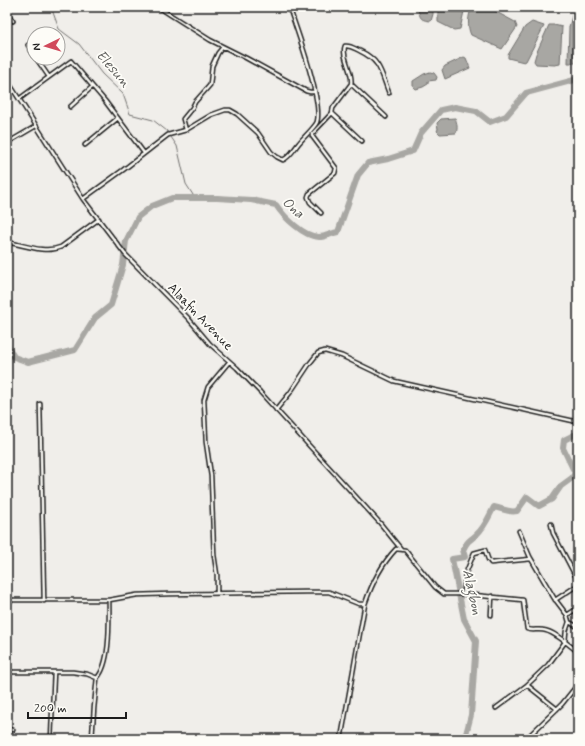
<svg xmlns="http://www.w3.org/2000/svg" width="585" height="746" font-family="Mynerve,sans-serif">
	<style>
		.water { fill: #a8a7a3; stroke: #706f6d }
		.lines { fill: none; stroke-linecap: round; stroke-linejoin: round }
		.stream { stroke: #706f6d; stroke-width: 1 }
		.river { stroke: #a8a7a3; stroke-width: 6 }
		.street-casing { stroke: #1c1c1c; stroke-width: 5.5 }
		.street { stroke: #fdfcf7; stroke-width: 2.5 }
		.labels { text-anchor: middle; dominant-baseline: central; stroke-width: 3.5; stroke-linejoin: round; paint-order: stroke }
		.street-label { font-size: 13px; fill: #1c1c1c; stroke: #fdfcf7 }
		.water-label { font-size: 14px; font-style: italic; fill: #5b5b59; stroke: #fdfcf7 }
	</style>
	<rect width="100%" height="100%" fill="#f0eeea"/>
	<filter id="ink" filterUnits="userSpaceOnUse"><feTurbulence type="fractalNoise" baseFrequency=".025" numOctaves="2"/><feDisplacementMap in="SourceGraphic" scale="8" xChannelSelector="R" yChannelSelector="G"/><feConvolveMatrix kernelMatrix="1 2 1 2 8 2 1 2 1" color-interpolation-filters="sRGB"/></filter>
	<g filter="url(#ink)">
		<path class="water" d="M417,7H433V14L431,21C418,20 421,17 417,7Z
			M438,7H465L460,29L454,30L438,22Z
			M472,7H487L515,22L517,27L502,49L471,35C467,27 468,15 472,7Z
			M573,12H578V63H568L569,27Z
			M532,22L544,26L526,61L524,62L508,58V55L525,27Z
			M549,25H554L562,27L560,64L555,65L536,64L534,61L536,54Z
			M464,57L466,58L470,68L445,79L442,70L445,66Z
			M430,72L434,73L437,77L436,80L428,81V84L423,87L416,89L413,86V81L424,74Z
			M455,118C457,122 458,129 456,133L440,134L437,131L438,129L437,123L441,119Z"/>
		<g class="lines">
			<path class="stream" d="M51,7L59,29L79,44L102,74L123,94L130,114L153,120L167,131L177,146L186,184L195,198"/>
			<path class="river" d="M7,345L14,357L28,362L75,350L95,318L111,305L123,265L126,241L138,217L152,206L172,198H217L251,200L276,205C284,217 304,237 319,237C325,237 332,233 338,232L358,175L368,163L388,159L413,151L421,133L441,110L455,107L476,111L490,122L506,116L526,93L578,79
				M463,739L466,734L471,715L476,641L464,619L452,559L465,557L463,550C468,539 469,542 477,534C485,527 489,516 494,507C504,509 508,513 517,511L527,497L539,506L552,499L561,486L572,478L575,473L563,448L564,440L574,435L578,434"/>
			<g class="street-casing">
				<path id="street" d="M158,7L210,40L246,58L306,91L310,92H314
					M7,13L13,21
					M28,45L34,55
					M36,58L49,77
					M7,80L83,199L125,254L188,318L210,344L237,368L260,392L380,523L401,549
					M351,84L386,117
					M19,99L71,61L105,101L144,153
					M70,107L92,87
					M332,113L362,141
					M186,130L183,119L192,108L195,102L210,85L212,66L218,53L223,47
					M7,143L36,126
					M85,145L118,118
					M83,199L123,170L168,135L186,130L211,115L225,110H230L237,114L258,133L271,152L277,157L283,160C290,157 294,149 299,143C303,138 315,127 317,122C323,101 297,30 289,7
					M321,213L310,202L308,197L309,194L335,173L336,168L312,136V134L332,113L333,108L351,84C354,74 341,56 345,46C351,45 355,49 360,51C381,61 381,73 389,93
					M7,242C24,245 45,254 61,247L99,219
					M40,404L44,601
					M276,410L290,393L310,363L318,353L325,351L342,356L394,381L578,422
					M551,524L553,533L578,581
					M217,592V575L214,555L211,476L206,442L204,400L208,387L229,362
					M464,594L465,575L474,553L485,550L488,559L491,563L531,559
					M7,600H109L137,595L169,594L306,592H329L359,604H365
					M555,600L578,585
					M491,615L492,596
					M567,615L578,608
					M569,622L578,627
					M7,672H73L87,674L97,678
					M527,685L557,709
					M496,708L527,685L548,665L565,642L566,631L569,622L567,615L554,598L530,557L519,531
					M7,729L13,730
					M530,735L562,704L578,684
					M51,739L54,672
					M92,739L94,708L97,678C111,663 109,621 109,600
					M341,739L365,604C372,583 381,565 396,549L405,550L435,587L444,594H464L523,600L527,629C532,631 537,629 543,630C554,631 569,645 578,652"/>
			</g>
			<use href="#street" class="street"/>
		</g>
	</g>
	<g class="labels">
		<g class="street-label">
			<text transform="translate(200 317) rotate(46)">Alaafin Avenue</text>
		</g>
		<g class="water-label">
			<text transform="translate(113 69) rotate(49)">Elesun</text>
			<text transform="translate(293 208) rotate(41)">Ona</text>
			<text transform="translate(472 592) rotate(77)">Alagbon</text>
		</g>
	</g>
	<rect width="585" height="746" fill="none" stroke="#fdfcf7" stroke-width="24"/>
	<rect x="12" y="12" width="561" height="722" fill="none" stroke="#1c1c1c" stroke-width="1.5" filter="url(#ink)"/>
	<g transform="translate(46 46) rotate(265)"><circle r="19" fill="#fdfcf7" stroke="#a3a29f"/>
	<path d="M0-3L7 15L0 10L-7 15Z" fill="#d1495b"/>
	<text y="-6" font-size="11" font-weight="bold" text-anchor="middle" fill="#1c1c1c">N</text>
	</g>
	<path d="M28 712v6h98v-6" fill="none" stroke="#1c1c1c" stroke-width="2"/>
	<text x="34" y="712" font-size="12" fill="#1c1c1c" stroke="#fdfcf7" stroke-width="3" paint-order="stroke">200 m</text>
</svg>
